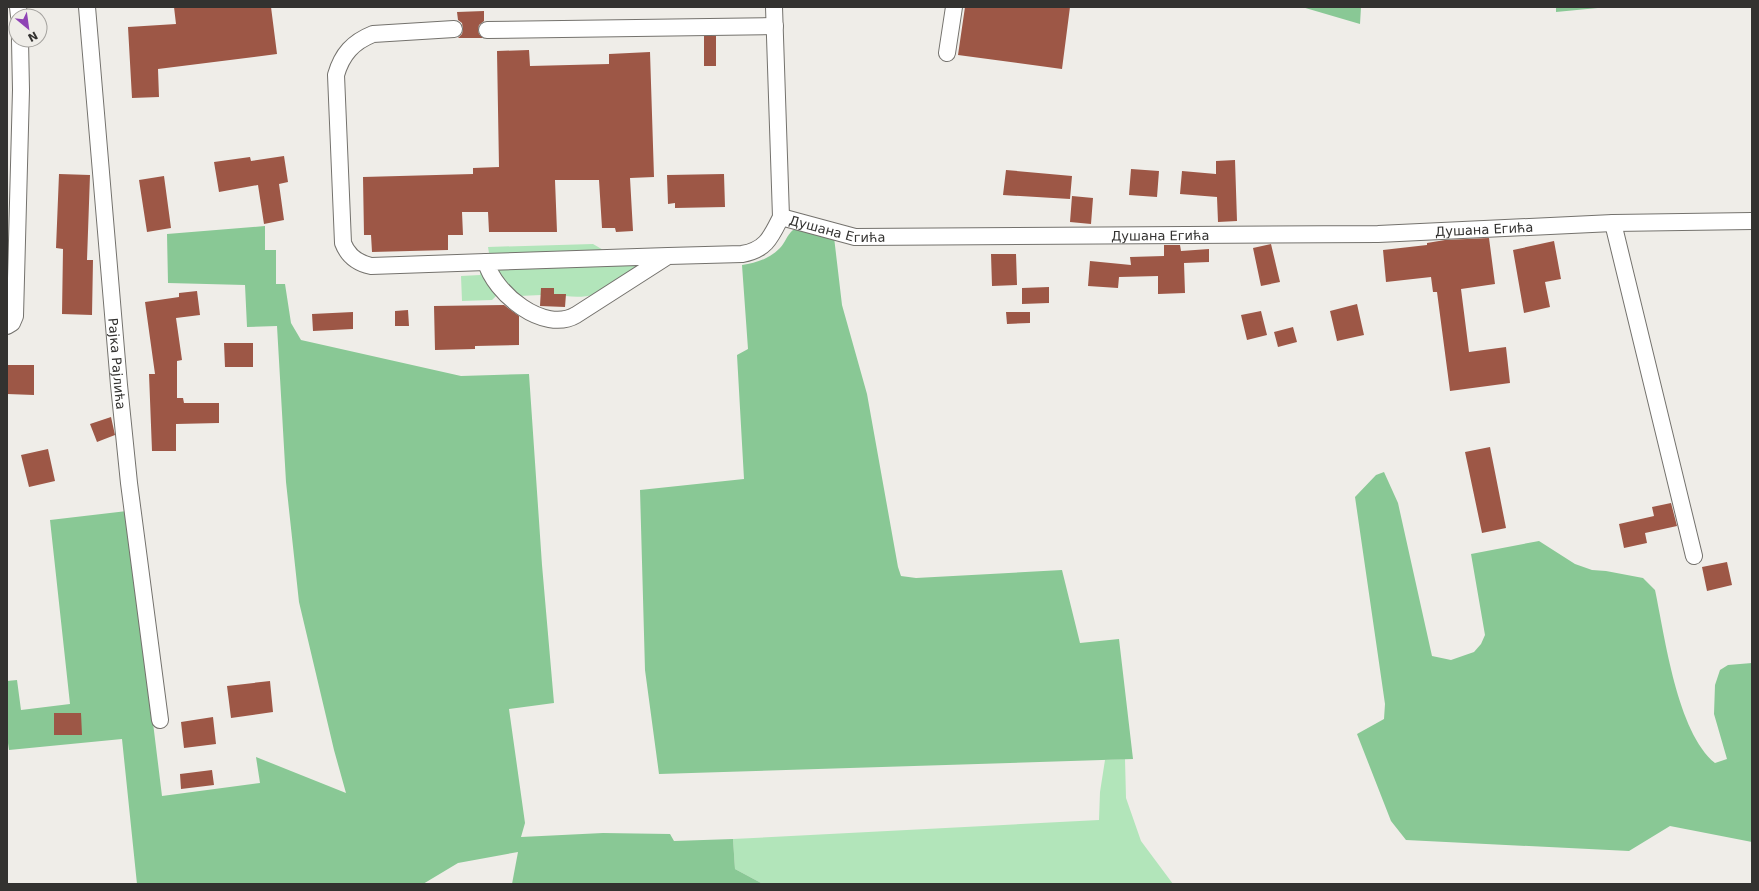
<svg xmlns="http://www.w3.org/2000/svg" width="1759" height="891" font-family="'DejaVu Sans',sans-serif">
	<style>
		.green { fill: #b2e5ba }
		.forest { fill: #89c895 }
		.building { fill: #9d5746 }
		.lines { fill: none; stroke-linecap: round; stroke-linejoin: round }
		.minor-casing { stroke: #74726d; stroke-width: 18 }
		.minor { stroke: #fff; stroke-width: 16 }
		.labels { text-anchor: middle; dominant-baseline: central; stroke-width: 4; stroke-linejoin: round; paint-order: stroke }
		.street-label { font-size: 13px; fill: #333230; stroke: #efede8 }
	</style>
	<rect width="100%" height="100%" fill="#efede8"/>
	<path class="green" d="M593,244L605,251L490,259L488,247Z
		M640,265L594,295C581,298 567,297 554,294V288H541V295L519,296L516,295L495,269Z
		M480,267L497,295L492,300L462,301L461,276L480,275Z
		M1125,759L1126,798L1141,841L1173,884H763L735,869L733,839L1099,820L1100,792L1105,760Z"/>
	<path class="forest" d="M1302,7H1361L1360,24Z
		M1556,7H1608L1556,12Z
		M265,226V250H276V284H285L291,323L301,340L461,376L529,374L542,565L554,703L509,709L525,823L521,837L603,833L670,834L674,841L733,839L735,869L763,884H512L518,852L458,863L423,884H137L122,739L9,750L7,736V681L17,680L21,710L70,704L50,520L127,511L162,796L260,783L256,757L346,793L334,750L299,602L286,482L277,326L247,327L245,285L168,283L167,234Z
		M793,230H804L834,237L842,305L867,394L898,567L901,576L916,578L1062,570L1080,643L1119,639L1133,759L659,774L645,670L640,490L744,479L737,355L748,349L742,265C756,263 769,259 780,248C785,243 787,235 793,230Z
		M1384,472L1398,503L1432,656L1451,660L1474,652L1481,644L1485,635L1471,554L1539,541L1575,564L1592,570L1606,571L1643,578L1655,590C1665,637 1677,732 1715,763L1727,759L1714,714L1715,685L1720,670L1728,665L1752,663V842L1670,826L1629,851L1406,840L1391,821L1357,734L1384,719L1385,704L1355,497L1376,475Z"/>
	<path class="building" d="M174,7H271L277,54L158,69L159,97L132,98L128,27L176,24Z
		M965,7H1070L1062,69L958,55Z
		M484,11V21L479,25L478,30L479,34L483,38H458L462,34L463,29L462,23L458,20L457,12Z
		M704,36H716V66H704Z
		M529,50L530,66L609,64V54L650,52L654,177L630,178L633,231L616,232L615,228H602L599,180H555L557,232H489L488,212H462L463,235H448V250L372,252L371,235H364L363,177L473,174V168L499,167L497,51Z
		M284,156L288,182L279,184L284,220L264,224L258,185L219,192L214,162L250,157L251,161Z
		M1235,160L1237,221L1218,222L1217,197L1180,194L1182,171L1216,174V161Z
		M1131,169L1159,171L1157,197L1129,195Z
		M1006,170L1072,176L1070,199L1003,195Z
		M59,174L90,175L87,260H93L92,315L62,314L63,249L56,248Z
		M724,174L725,207L675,208V203L668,204L667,175Z
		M164,176L171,228L147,232L139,180Z
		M1072,196L1093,198L1091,224L1070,222Z
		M1489,238L1495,284L1461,289L1469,352L1506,347L1510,383L1450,391L1437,292H1433L1431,277L1386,282L1383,250L1427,245V243L1445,240Z
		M1554,241L1561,279L1545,282L1550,307L1524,313L1513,250Z
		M1271,244L1280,282L1261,286L1253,248Z
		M1164,245H1180L1181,251L1209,249V262L1184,263L1185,293L1158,294V276L1119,277L1118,288L1088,286L1090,261L1131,265L1130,257L1164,256Z
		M991,254H1016L1017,285L992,286Z
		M1049,287V303L1022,304V288Z
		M541,288H554V294H566L565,307L540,306Z
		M197,291L200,315L176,318L182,360L177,361V398H183L184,403H219V423L176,424V451H152L149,374H155L145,302L179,297V293Z
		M1357,304L1364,335L1337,341L1330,311Z
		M504,305L519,316V345L475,346V349L435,350L434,306Z
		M408,310L409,326H395V311Z
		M1261,311L1267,335L1247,340L1241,315Z
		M353,312V329L313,331L312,314Z
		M1006,312H1030V323L1007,324Z
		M1293,327L1297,342L1278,347L1274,332Z
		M224,343H253V367H225Z
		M7,365H34V395L7,394Z
		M111,417L115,435L97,442L90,424Z
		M1490,447L1506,528L1482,533L1465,452Z
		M48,449L55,481L29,487L21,455Z
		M1671,503L1677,526L1645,533L1647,543L1624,548L1619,524L1654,516L1652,507Z
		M1727,562L1732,585L1707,591L1702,567Z
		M270,681L273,712L231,718L227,686Z
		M54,713H81L82,735H54Z
		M213,717L216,744L184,748L181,722Z
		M212,770L214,785L181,789L180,774Z"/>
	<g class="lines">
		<g class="minor-casing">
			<g id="minor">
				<path d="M18,7L19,16"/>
				<path id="s1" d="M87,7L119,385L129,483L160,720"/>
				<path d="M454,29L373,34C353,42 342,54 336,75L343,243C348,256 357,263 371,266L486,262"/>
				<path d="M487,30L775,26"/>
				<path d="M947,53L954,7"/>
				<path id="s2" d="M781,217L855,237L1378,234L1613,223L1752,221"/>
				<path d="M1613,223L1694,556"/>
				<path d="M668,256L486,262C494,293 544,334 576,315L668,256L742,254C766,250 771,237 781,217L774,7"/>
				<path d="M7,326L12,323L15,316L21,90L20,40"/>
			</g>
		</g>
		<use href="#minor" class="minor"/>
	</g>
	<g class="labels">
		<g class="street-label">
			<text stroke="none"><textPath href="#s2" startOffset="58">Душана Егића</textPath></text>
			<text stroke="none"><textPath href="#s2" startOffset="706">Душана Егића</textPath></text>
			<text stroke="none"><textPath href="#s2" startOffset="382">Душана Егића</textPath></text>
			<text stroke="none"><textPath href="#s1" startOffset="358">Рајка Рајлића</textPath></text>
		</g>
	</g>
	<rect width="1759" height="891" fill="none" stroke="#333230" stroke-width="16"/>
	<g transform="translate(28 28) rotate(151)"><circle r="19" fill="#efede8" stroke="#a4a29e"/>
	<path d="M0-3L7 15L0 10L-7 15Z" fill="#8f43b5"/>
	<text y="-6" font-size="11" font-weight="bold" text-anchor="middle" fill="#333230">N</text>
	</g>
</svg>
